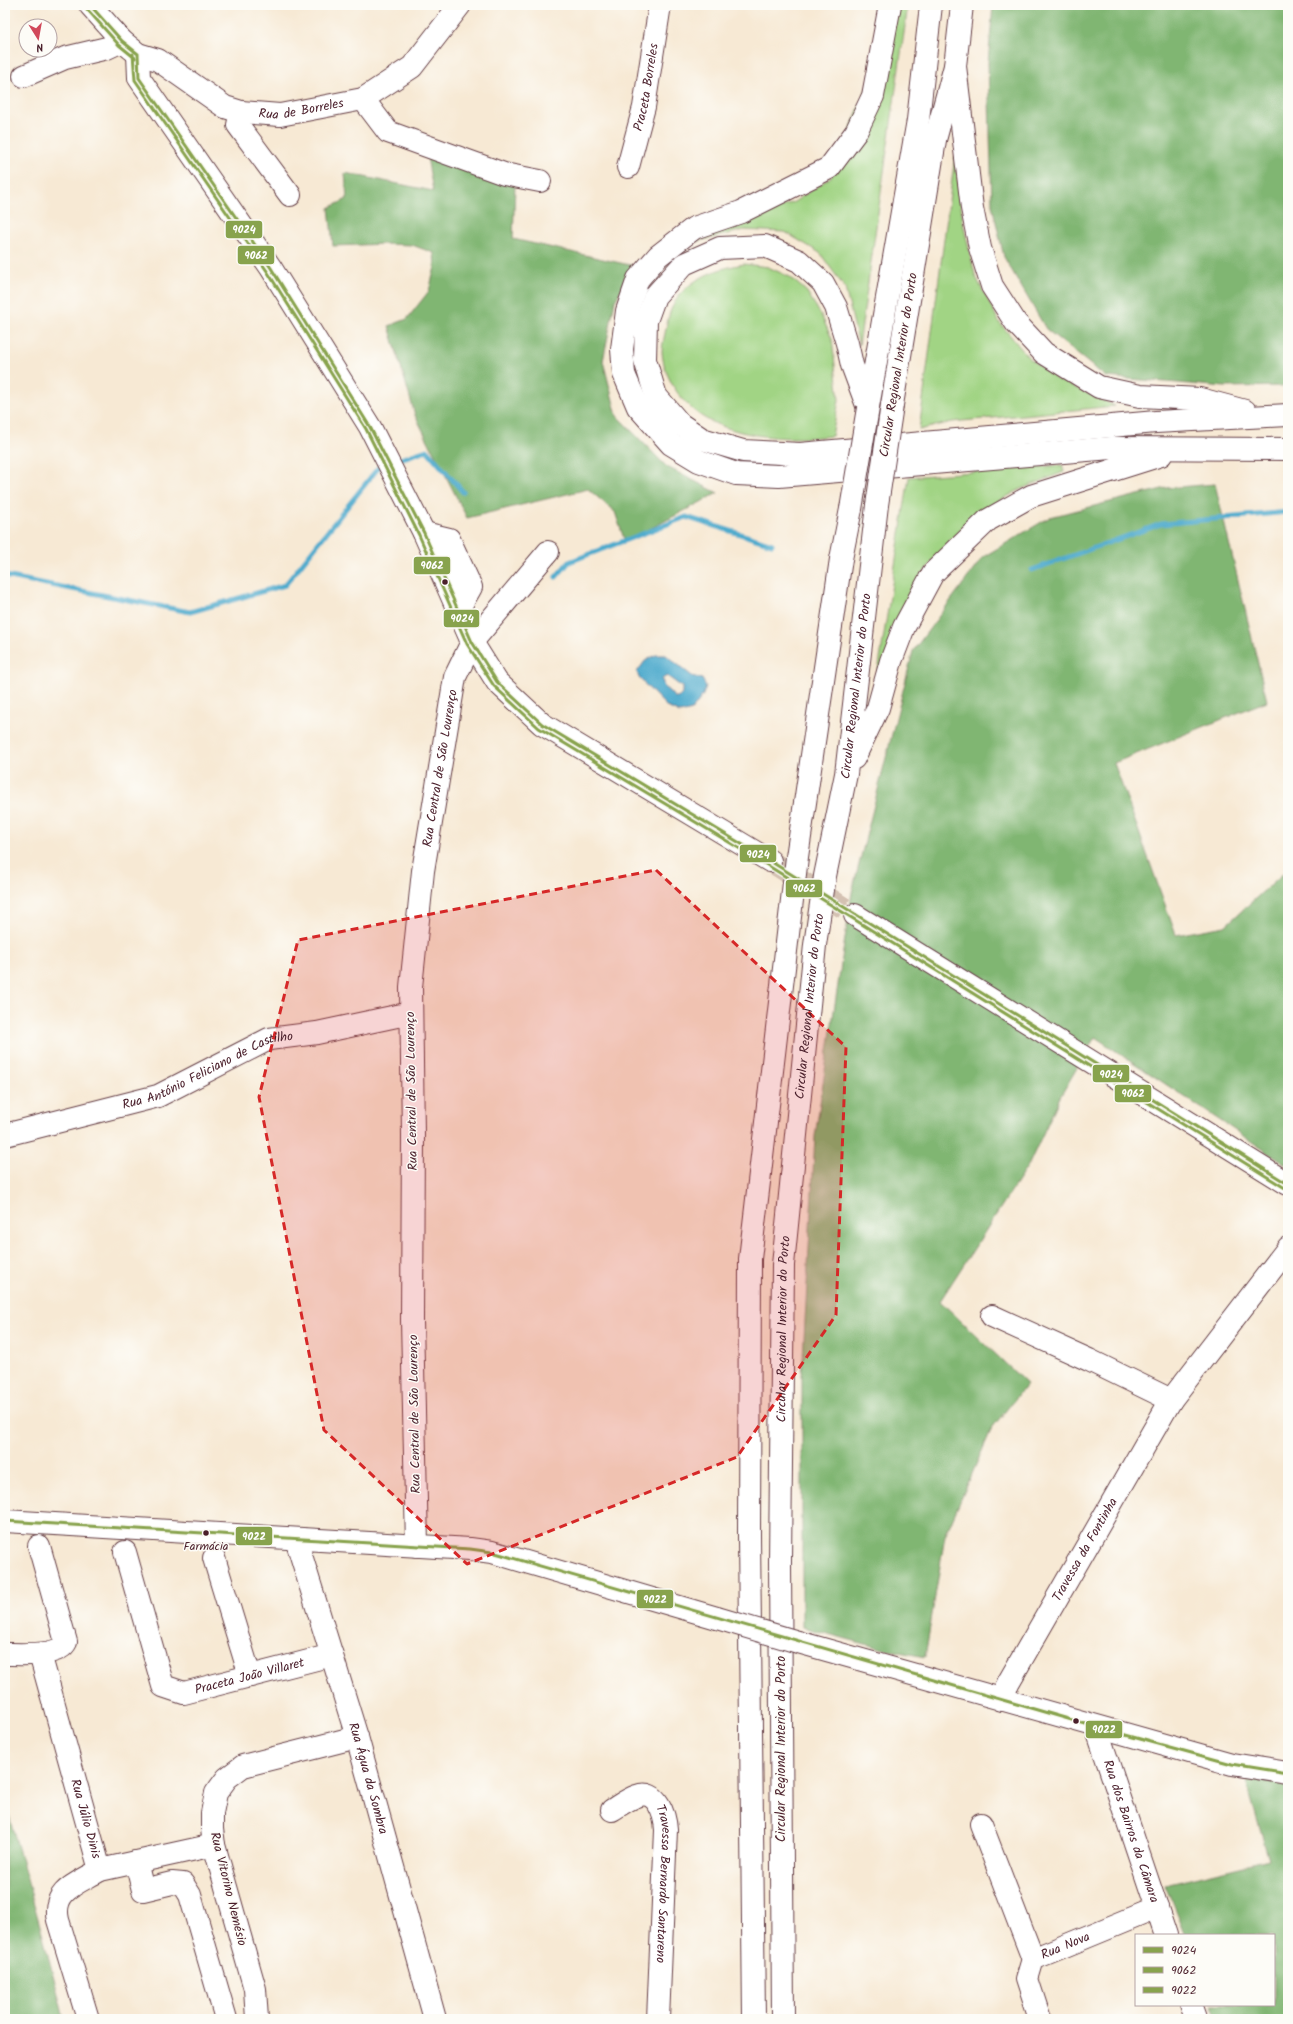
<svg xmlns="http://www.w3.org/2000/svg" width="1293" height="2024" font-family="Kalam,sans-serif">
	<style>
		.green { fill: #a1d484; stroke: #767a58 }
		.forest { fill: #80b672; stroke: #656a4e }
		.water { fill: #4fabcd; stroke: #4c657c; fill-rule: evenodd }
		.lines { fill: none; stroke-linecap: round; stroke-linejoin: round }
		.stream { stroke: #4fabcd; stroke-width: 5 }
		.minor-tunnel { stroke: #d4c1b2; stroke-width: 22; stroke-dasharray: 22 11; stroke-linecap: butt }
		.minor-casing { stroke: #643d44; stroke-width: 24 }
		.highway-casing { stroke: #643d44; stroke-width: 24 }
		.minor { stroke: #fff; stroke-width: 22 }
		.highway { stroke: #fff; stroke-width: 22 }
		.minor-bridge-casing { stroke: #643d44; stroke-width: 24; stroke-linecap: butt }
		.highway-bridge-casing { stroke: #643d44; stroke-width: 24; stroke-linecap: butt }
		.minor-bridge { stroke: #fff; stroke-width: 22 }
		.highway-bridge { stroke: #fff; stroke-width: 22 }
		.bus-1-casing { stroke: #fdfcf7; stroke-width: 6 }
		.bus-2-casing { stroke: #fdfcf7; stroke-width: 6 }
		.bus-3-casing { stroke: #fdfcf7; stroke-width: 6 }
		.bus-1 { stroke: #88a34d; stroke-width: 3 }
		.bus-2 { stroke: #88a34d; stroke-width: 3 }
		.bus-3 { stroke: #88a34d; stroke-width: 3 }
		.marked { fill: #d62828; fill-opacity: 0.2; stroke: #d62828; stroke-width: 3; stroke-dasharray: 8 5; stroke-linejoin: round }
		.bus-dot { fill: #4a1f2b; stroke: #fdfcf7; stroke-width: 1.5 }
		.labels { text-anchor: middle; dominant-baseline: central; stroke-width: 3; stroke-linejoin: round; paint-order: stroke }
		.bus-label { font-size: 12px; fill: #4a1f2b; stroke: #fdfcf7 }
		.street-label { font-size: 13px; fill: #4a1f2b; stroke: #fdfcf7 }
		.line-badge { stroke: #fdfcf7; stroke-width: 1.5 }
		.badge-label { font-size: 11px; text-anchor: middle; font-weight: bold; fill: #fff }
	</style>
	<rect width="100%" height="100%" fill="#fdfcf7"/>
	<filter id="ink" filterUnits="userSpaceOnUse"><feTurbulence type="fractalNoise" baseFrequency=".025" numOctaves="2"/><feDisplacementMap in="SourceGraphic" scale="8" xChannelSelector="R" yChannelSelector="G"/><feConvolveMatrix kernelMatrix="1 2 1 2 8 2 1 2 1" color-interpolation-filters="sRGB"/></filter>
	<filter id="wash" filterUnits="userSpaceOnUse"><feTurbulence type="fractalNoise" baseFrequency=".012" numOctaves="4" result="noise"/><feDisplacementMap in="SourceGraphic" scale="16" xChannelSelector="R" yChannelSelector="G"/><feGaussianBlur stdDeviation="0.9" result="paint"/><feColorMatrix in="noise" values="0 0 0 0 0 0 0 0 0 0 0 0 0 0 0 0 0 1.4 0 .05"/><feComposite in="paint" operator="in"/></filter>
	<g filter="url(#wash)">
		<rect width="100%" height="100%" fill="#f7e9d4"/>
		<path class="green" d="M900,5H908L859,345L845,288L820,253L785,232L744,230L695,242L750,218L794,202L831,177Z
			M955,156L963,223L975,275L999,322L1028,357L1056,379L1115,406L952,422L919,430Z
			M744,264L768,267L790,277L807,292L821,315L832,339L839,400L832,436C793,440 747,439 710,421C685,409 664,380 662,352C662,344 665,335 666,328C668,315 674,299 684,290C701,274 721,268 744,264Z
			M1062,465L1064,472L1021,489L995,503L973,519L950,540L923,573L877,678L909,477Z"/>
		<path class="forest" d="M993,5H1288V386L1225,387L1106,377L1046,329L1004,257L992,205L988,63Z
			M427,157L515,185L513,239L634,266L615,301L603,361L617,416L667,467L718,493L625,542L615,512L588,489L467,518L415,415L389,326L407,319L429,291L435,267L434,253L412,245L385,244L333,246L329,208L347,199L345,173L433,191Z
			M1215,484L1267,701L1114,763L1176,935L1225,926L1288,869V1166L1095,1037L1060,1097L1029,1164L940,1301L1027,1384L992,1428L945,1536L925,1657L884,1649L802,1627V1376L815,1136L852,892L913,651L983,557L1050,517L1166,488Z
			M1245,1778L1288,1785V2019H1217L1212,2005H1274V1935H1185L1165,1885L1269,1860Z
			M5,1801C25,1874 47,1946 64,2019H5Z"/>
		<path class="water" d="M656,655H666L692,676L702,679L706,686L703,695L692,710L680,713L667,707L639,678L637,672L645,661ZM667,676L682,687V694L678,698L674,697L670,692L664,687L662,679Z"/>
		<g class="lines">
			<path class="stream" d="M400,459L427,450L463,492
				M1032,570L1161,524L1288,512
				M5,576L190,612L285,585L378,468
				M556,577L569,562L686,517L772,544"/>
		</g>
	</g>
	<g filter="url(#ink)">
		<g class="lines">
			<path class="minor-tunnel" d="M770,861L855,915"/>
			<g class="minor-casing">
				<g id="minor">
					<path id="s1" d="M90,5L122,41L138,54L158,60L225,107L241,112L280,115L363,99L412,67L460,5"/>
					<path d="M138,54L139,78L271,268L370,427L424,533L472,642L497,682L542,724L770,861"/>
					<path d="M24,76L65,58L107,48L122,41"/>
					<path d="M363,99L388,132L504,174L540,181"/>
					<path d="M241,112L238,125L290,195"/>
					<path id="s2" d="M628,167L644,107L660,5"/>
					<path d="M424,533L449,539L471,587L458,610"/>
					<path d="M855,915L1288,1184"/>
					<path id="s3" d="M5,1135L158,1096L269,1039L317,1033L411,1013"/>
					<path d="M992,1316L1089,1360L1171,1400"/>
					<path d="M5,1521L470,1549L492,1552L717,1618"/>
					<path id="s4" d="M296,1539L357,1737L435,2019"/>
					<path id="s5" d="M417,1546L412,1320L413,1135L411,987L423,871L455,677L472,642L548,552"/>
					<path id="s6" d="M125,1552L163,1686L184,1693L332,1655"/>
					<path d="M214,1558L250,1676"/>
					<path d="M798,1642L1232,1764L1288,1773"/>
					<path d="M5,1654C19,1654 59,1657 66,1642L39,1546"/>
					<path id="s7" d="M40,1654L100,1870L214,1845"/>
					<path id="s8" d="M1002,1700L1008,1683L1171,1400L1288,1248"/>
					<path id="s9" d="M1096,1727L1166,1935"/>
					<path id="s10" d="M612,1810C620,1805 628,1799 637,1796C657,1788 665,1815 666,1830L658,2019"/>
					<path d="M981,1824L1033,1959"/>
					<path d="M136,1862L143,1890L172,1883L183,1884L190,1895L226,2019"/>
					<path d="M1191,2005L1196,2019"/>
					<path d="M88,2019L58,1920C51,1890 79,1883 100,1870"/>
					<path d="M257,2019L255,1989L214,1845L212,1829V1813L216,1793L227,1778L243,1766L357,1737"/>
					<path id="s11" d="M1040,2019L1027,1979L1033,1959L1157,1908"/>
				</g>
			</g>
			<g class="highway-casing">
				<g id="highway">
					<path d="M890,5L873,96L856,132L829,168L741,212L694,228L658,256L638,279L627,311L622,349L624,374L638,407L671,444L699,461L736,474L779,476L1111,448L1288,449"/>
					<path d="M955,66L972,208L980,248L992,286L1016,323L1044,353L1099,387L1140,396L1200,399L1245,411"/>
					<path d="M892,405L935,140L955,66L962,5"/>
					<path d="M868,407L918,120L931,5"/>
					<path d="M868,408L852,365L847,343L836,307L823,283L799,261L765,246L720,248L684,264L655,296L646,321L645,360L656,396L680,424L702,439L743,451L800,454L1156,422L1288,415"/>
					<path d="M854,758L878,708L891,661L904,627L933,573L988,520L1031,496L1161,455"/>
					<path d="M754,2019L749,1535L750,1259L797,857L841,559L851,509"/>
					<path id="s12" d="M783,2019L780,1562L783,1265L815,945L825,876L846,774L877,505"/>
				</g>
			</g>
			<use href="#minor" class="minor"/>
			<use href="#highway" class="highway"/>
			<g class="minor-bridge-casing">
				<path id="minor-bridge" d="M717,1618L798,1642"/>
			</g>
			<g class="highway-bridge-casing">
				<path id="highway-bridge" d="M877,505L892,405
					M851,509L868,408"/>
			</g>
			<use href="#minor-bridge" class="minor-bridge"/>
			<use href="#highway-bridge" class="highway-bridge"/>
			<g class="bus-1-casing">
				<path id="bus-1" d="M90,5L122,41L138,54
					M138,54L139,78L271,268L370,427L424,533L472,642L497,682L542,724L770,861L1288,1184"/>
			</g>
			<g class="bus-2-casing">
				<path id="bus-2" d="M86,8L119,45L135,58
					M133,54L135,80L267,271L366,429L419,535L467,644L494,686L539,728L767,865L1285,1188"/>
			</g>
			<g class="bus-3-casing">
				<path id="bus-3" d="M5,1521L470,1549L492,1552L1096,1727L1232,1764L1288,1773"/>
			</g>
			<use href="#bus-1" class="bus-1"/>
			<use href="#bus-2" class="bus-2"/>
			<use href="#bus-3" class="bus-3"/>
		</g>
	</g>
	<path class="marked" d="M656,870L846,1047L836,1315L737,1457L467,1564L324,1430L259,1097L298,940Z"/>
	<g class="bus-dot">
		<circle cx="445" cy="582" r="3.5"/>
		<circle cx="206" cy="1533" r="3.5"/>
		<circle cx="1076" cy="1721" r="3.5"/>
	</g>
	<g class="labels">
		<g class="bus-label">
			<text x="206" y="1546">Farmácia</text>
		</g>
		<g class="street-label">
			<text stroke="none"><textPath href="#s2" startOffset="82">Praceta Borreles</textPath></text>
			<text stroke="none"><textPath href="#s1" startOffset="249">Rua de Borreles</textPath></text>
			<text transform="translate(899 365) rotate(-81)">Circular Regional Interior do Porto</text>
			<text stroke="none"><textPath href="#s12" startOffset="1338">Circular Regional Interior do Porto</textPath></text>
			<text stroke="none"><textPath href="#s5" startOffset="780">Rua Central de São Lourenço</textPath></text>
			<text stroke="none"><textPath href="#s12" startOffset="1014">Circular Regional Interior do Porto</textPath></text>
			<text stroke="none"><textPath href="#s3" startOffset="214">Rua António Feliciano de Castilho</textPath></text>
			<text transform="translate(412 1091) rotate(-91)">Rua Central de São Lourenço</text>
			<text stroke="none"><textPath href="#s12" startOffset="690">Circular Regional Interior do Porto</textPath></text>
			<text transform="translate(415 1414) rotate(-91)">Rua Central de São Lourenço</text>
			<text stroke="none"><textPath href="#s8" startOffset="172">Travessa da Fontinha</textPath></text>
			<text stroke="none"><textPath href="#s6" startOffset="229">Praceta João Villaret</textPath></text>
			<text transform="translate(781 1749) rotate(-90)">Circular Regional Interior do Porto</text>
			<text stroke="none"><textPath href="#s4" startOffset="250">Rua Água da Sombra</textPath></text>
			<text stroke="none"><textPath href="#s7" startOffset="171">Rua Júlio Dinis</textPath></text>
			<text stroke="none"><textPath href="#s9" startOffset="110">Rua dos Bairros da Câmara</textPath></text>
			<text stroke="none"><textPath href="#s10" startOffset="135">Travessa Bernardo Santareno</textPath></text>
			<text transform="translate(228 1889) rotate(76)">Rua Vitorino Nemésio</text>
			<text stroke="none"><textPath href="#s11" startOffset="98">Rua Nova</textPath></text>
		</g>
	</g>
	<g class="line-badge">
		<rect x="225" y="220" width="38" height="19" rx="4" fill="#88a34d"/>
		<rect x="237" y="245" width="38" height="20" rx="4" fill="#88a34d"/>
		<rect x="413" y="556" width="38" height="19" rx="4" fill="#88a34d"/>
		<rect x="443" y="609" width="37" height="19" rx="4" fill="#88a34d"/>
		<rect x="739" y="844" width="38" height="19" rx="4" fill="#88a34d"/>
		<rect x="785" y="879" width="38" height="19" rx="4" fill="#88a34d"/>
		<rect x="1092" y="1064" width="38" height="19" rx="4" fill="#88a34d"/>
		<rect x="1114" y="1084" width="38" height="19" rx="4" fill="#88a34d"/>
		<rect x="235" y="1526" width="38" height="20" rx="4" fill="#88a34d"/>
		<rect x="636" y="1589" width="38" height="20" rx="4" fill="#88a34d"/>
		<rect x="1085" y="1720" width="38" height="19" rx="4" fill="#88a34d"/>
	</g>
	<g class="badge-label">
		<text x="244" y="233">9024</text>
		<text x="256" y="259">9062</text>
		<text x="432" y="569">9062</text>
		<text x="462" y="622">9024</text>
		<text x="758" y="858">9024</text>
		<text x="804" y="892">9062</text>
		<text x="1111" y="1078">9024</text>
		<text x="1133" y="1097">9062</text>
		<text x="254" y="1540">9022</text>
		<text x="655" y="1603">9022</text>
		<text x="1104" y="1733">9022</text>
	</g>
	<rect width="1293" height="2024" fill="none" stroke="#fdfcf7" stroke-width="20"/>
	<rect x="1135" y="1934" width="140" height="72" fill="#fdfcf7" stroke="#b5a4a5"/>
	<rect x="1143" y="1947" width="20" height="6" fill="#88a34d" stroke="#b5a4a5"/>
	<text x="1171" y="1954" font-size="12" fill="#4a1f2b">9024</text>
	<rect x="1143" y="1967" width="20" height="6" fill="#88a34d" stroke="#b5a4a5"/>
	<text x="1171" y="1974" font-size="12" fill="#4a1f2b">9062</text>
	<rect x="1143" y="1987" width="20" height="6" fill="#88a34d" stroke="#b5a4a5"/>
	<text x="1171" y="1994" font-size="12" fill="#4a1f2b">9022</text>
	<g transform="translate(38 38) rotate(169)"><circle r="19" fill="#fdfcf7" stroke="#b5a4a5"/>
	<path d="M0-3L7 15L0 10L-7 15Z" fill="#d1495b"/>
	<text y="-6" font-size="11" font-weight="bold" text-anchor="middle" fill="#4a1f2b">N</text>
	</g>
</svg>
